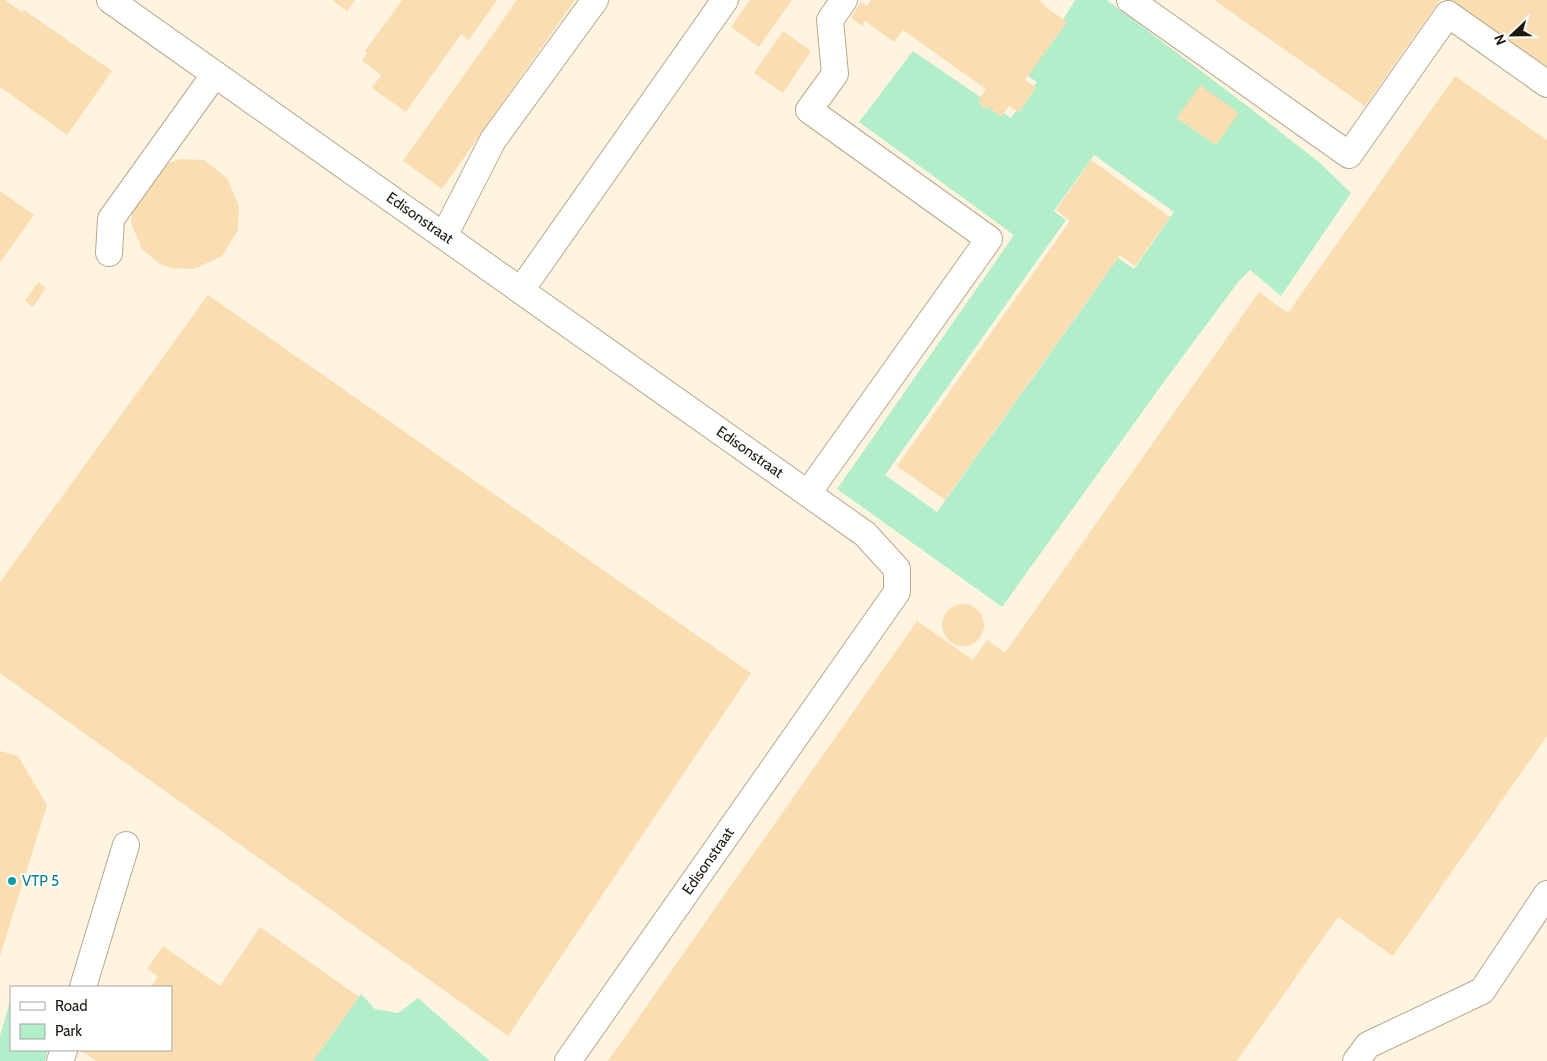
<svg xmlns="http://www.w3.org/2000/svg" width="1547" height="1061" font-family="Cabin,sans-serif">
	<style>
		.built { fill: #fff4df; fill-rule: evenodd }
		.green { fill: #b2eeca; fill-rule: evenodd }
		.building { fill: #faddb0 }
		.lines { fill: none; stroke-linecap: round; stroke-linejoin: round }
		.minor-casing { stroke: #b6a88f; stroke-width: 28 }
		.minor { stroke: #fff; stroke-width: 26 }
		.culture-dot { fill: #0f9aa8; stroke: #fff; stroke-width: 2 }
		.labels { text-anchor: middle; dominant-baseline: central; stroke-width: 4; stroke-linejoin: round; paint-order: stroke }
		.street-label { font-size: 15px; fill: #1e190f; stroke: #fff }
		.culture-label { font-size: 15px; fill: #0d838f; stroke: #fff; text-anchor: start }
	</style>
	<rect width="100%" height="100%" fill="#fefbf6"/>
	<path class="built" d="M0,0H1547V1061H0ZM11,987H171V1050H11Z"/>
	<path class="green" d="M1075,0H1107L1250,108L1319,162L1351,193L1281,296L1250,270L1239,281L1166,379L1002,607L837,489L1014,235L859,122L913,51L1011,118L1037,82L1028,76ZM1094,155L1174,212L1134,269L1118,258L937,512L885,475L1066,220L1054,211Z
		M361,994L375,1009L398,1013L418,998L490,1061H313Z
		M11,998V1050H48L45,1061H0V1036Z"/>
	<path class="building" d="M0,0H5L22,12L24,10L112,71L67,135L0,87Z
		M332,0H355L347,11Z
		M402,0H497L469,40L461,34L406,112L372,88L381,75L362,61L367,53L365,51Z
		M517,0H575L442,189L403,161Z
		M750,0H792L759,47L731,27Z
		M871,0H1039L1045,5L1044,6L1067,22L1025,80L1036,88L1019,112L1009,106L1001,117L988,107L983,109L980,102L978,101L986,89L903,30L894,42L865,21L862,26L851,18L861,2L867,6Z
		M1214,0H1440L1365,106Z
		M1447,0H1547V70Z
		M783,31L811,51L783,93L754,73Z
		M1455,76L1547,140V736L1393,956L1338,917L1237,1061H608L917,621L973,660L987,640L1005,653L1259,292L1288,313Z
		M1200,85L1239,113L1216,145L1177,118Z
		M179,159L204,160L227,178L239,206L238,230L222,256L194,269L171,268L160,264L142,249L131,223L134,194L150,171Z
		M1091,160L1170,217L1135,266L1120,255L945,500L897,466L1070,221L1056,210Z
		M0,191L34,215L0,263Z
		M38,282L46,288L33,307L25,301Z
		M208,295L751,673L508,1036L0,673V582Z
		M942 625a21 21 0 1 1 42 0a21 21 0 1 1-42 0Z
		M0,751L18,756L47,805L0,956Z
		M260,927L359,997L313,1061H96L80,1050H171V987H151L158,976L147,969L163,946L220,986Z"/>
	<g class="lines">
		<g class="minor-casing">
			<path id="minor" d="M110,0L865,534L897,569V592L568,1061
				M1130,0L1349,155L1448,14L1547,84
				M444,236L493,140L595,0
				M109,253L111,219L215,74
				M521,290L725,0
				M808,493L989,239L809,110L835,74L830,20L844,0
				M83,987L126,845
				M60,1061L64,1050
				M1356,1061L1368,1045L1482,991L1547,894"/>
		</g>
		<use href="#minor" class="minor"/>
	</g>
	<circle class="culture-dot" cx="12" cy="881" r="5"/>
	<g class="labels">
		<g class="street-label">
			<text transform="translate(420 218) rotate(35)">Edisonstraat</text>
			<text transform="translate(750 452) rotate(35)">Edisonstraat</text>
			<text transform="translate(708 861) rotate(-55)">Edisonstraat</text>
		</g>
		<g class="culture-label">
			<text x="22" y="881">VTP 5</text>
		</g>
	</g>
	<rect x="10" y="986" width="162" height="65" fill="#ffffff" stroke="#a5a39f"/>
	<rect x="20" y="1002" width="25" height="8" fill="#ffffff" stroke="#a5a39f"/>
	<text x="55" y="1011" font-size="15" fill="#1e190f">Road</text>
	<rect x="20" y="1024" width="25" height="15" fill="#b2eeca" stroke="#a5a39f"/>
	<text x="55" y="1036" font-size="15" fill="#1e190f">Park</text>
	<g transform="translate(1512 35) rotate(248)" stroke="#ffffff" stroke-width="4" paint-order="stroke">
	<path d="M0-4L9 19L0 12L-9 19Z" fill="#1e190f"/>
	<text y="-8" font-size="14" font-weight="bold" text-anchor="middle" fill="#1e190f">N</text>
	</g>
</svg>
